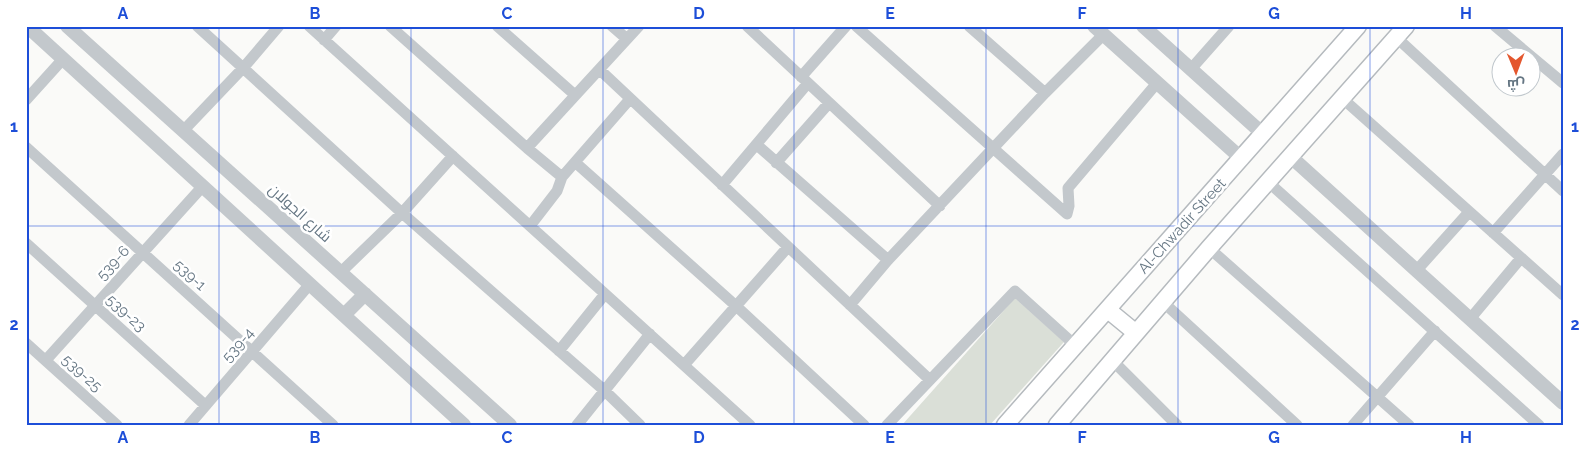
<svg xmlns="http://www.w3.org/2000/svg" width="1589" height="451" font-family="Raleway,Cairo,sans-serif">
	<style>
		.green { fill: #dadfd7 }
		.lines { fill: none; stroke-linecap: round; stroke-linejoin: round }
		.primary-casing { stroke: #b5babe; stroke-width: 19 }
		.minor { stroke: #c3c8cc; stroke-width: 11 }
		.tertiary { stroke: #c3c8cc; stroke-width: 14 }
		.primary { stroke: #fff; stroke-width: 16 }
		.grid { fill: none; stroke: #1d4ed8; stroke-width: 1; stroke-opacity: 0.55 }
		.labels { text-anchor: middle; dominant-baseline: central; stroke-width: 5; stroke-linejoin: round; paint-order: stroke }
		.street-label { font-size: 15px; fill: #657683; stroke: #fff }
		.neatline { fill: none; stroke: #1d4ed8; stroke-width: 2 }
		.grid-label { font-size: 16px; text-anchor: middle; font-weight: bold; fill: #1d4ed8 }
	</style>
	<rect width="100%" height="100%" fill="#fafaf8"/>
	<path class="green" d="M1015,298L1064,342L990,425H902Z"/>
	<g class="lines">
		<g class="primary-casing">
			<path id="primary" d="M1108,310L1136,333
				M1005,425L1358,26
				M1057,425L1209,248L1406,26"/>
		</g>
		<path class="minor" d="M197,26L402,213L605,391L640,425
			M309,26L750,425
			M390,26L527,148L562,177
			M497,26L575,95
			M612,26L627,39
			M747,26L940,206
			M856,26L1067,214L1069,206L1068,188L1157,83
			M969,26L1045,93
			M1495,26L1563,83
			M1397,38L1563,191
			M324,40L336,26
			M1191,69L1229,26
			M600,70L930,380
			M801,77L846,26
			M1342,98L1563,295
			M26,100L63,59
			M183,131L244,67L279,26
			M757,145L888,260
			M26,147L333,425
			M527,148L639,26
			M576,163L735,305L864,425
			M776,163L829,103
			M1267,181L1539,425
			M722,185L808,83
			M530,226L557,191L562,177L630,99
			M1493,233L1563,154
			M26,243L205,405
			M1209,248L1409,425
			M1416,271L1469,212
			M341,272L402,213L453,156
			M1163,302L1297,425
			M850,305L888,260L1045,93L1103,35
			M1470,319L1521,258
			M26,343L117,425
			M559,351L605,294
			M46,360L203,186
			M1112,360L1177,425
			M684,365L788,247
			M189,425L310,284
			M577,425L650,334
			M887,425L1015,291L1076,346
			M1353,425L1435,331"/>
		<path class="tertiary" d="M27,26L464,425
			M67,26L510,425
			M1094,26L1242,159
			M1143,26L1263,134
			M1290,156L1563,403
			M344,315L365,294"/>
		<use href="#primary" class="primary"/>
	</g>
	<path class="grid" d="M219,26V425M411,26V425M603,26V425M794,26V425M986,26V425M1178,26V425M1370,26V425M26,226H1563"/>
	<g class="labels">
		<g class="street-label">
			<text transform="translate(300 213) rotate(42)">شارع الجولان</text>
			<text transform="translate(1182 226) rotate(-48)">Al-Chwadir Street</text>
			<text transform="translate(113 263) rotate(-48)">539-6</text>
			<text transform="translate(190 275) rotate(42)">539-1</text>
			<text transform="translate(126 313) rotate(42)">539-23</text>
			<text transform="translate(238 345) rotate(-49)">539-4</text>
			<text transform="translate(82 373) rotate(42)">539-25</text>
		</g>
	</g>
	<rect width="1589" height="451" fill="none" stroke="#ffffff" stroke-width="55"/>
	<g transform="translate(1516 72) rotate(179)"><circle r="24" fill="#ffffff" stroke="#c1c8cd"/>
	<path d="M0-4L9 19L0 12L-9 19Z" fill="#e4572e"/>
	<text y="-8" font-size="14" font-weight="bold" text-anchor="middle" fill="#657683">ش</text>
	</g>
	<rect x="28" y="28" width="1534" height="396" class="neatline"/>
	<g class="grid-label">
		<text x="123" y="19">A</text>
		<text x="315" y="19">B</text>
		<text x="507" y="19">C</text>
		<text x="699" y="19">D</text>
		<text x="890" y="19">E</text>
		<text x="1082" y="19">F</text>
		<text x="1274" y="19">G</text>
		<text x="1466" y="19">H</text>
		<text x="14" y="132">1</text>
		<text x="1575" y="132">1</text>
		<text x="14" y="330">2</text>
		<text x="1575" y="330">2</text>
		<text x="123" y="443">A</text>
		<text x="315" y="443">B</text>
		<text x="507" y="443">C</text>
		<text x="699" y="443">D</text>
		<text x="890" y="443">E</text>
		<text x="1082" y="443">F</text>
		<text x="1274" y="443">G</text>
		<text x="1466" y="443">H</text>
	</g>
</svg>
